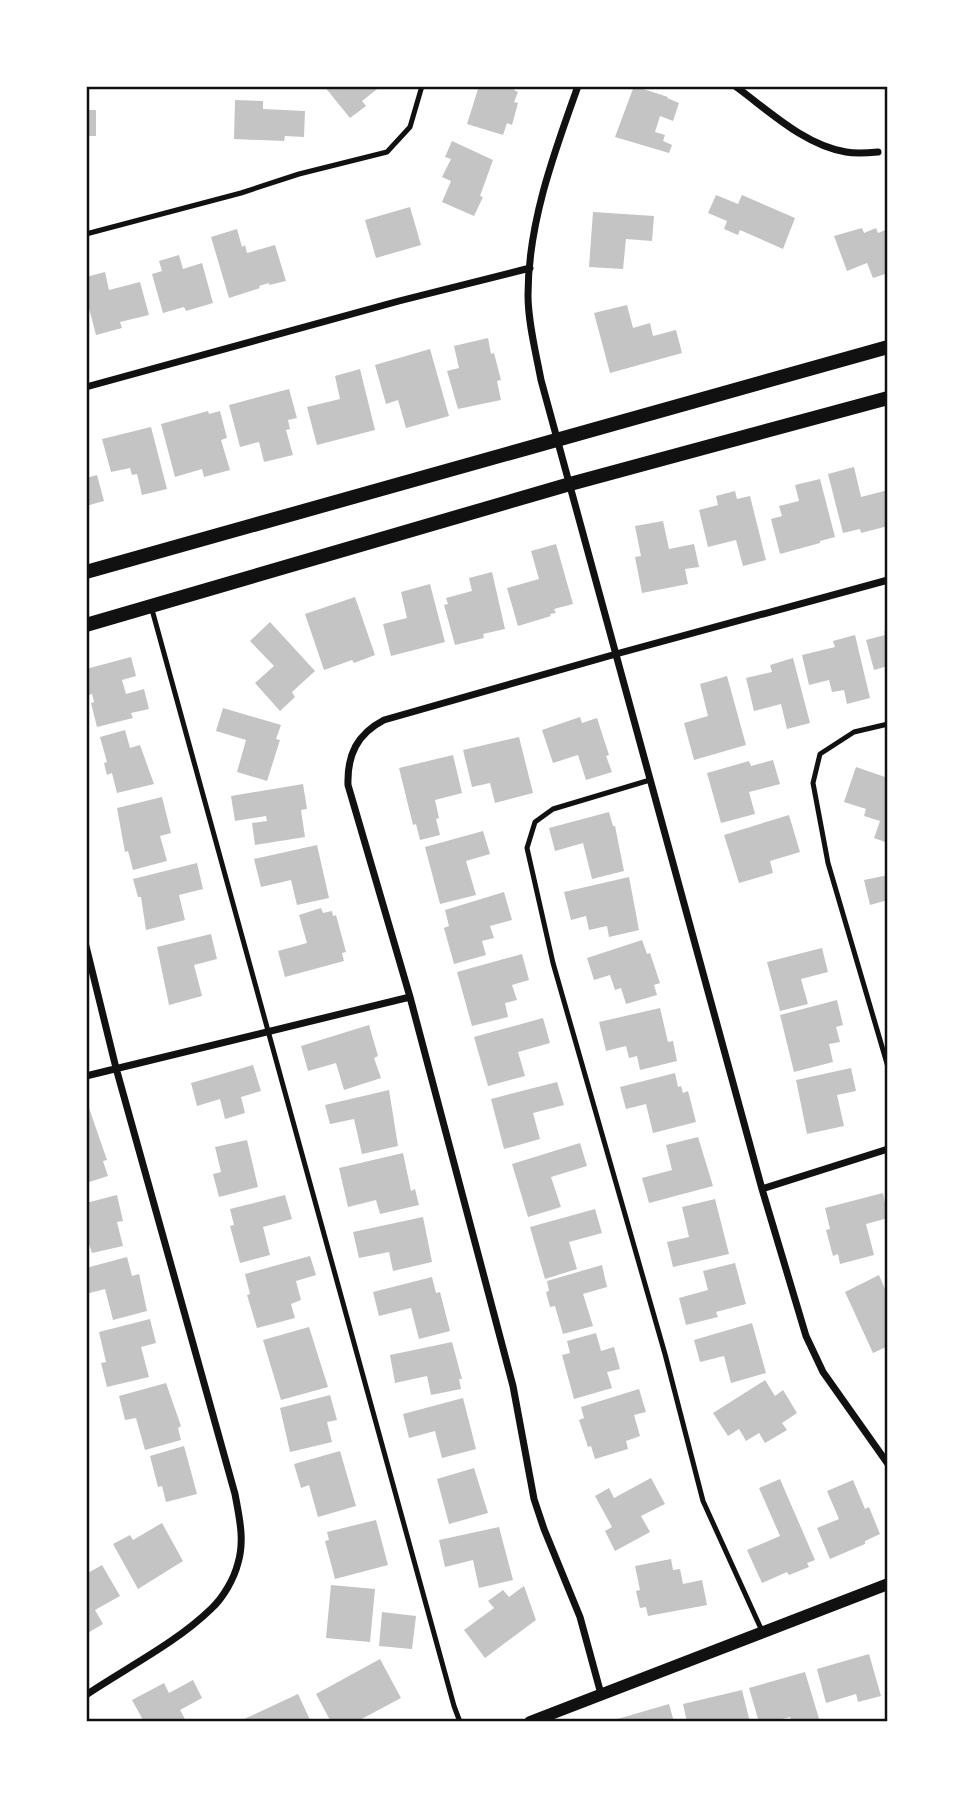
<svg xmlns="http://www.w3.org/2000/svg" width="974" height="1808" font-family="'Work Sans',sans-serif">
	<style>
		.building { fill: #c4c4c4 }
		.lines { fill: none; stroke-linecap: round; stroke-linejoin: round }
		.service { stroke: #111; stroke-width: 5 }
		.minor { stroke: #111; stroke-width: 7 }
		.tertiary { stroke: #111; stroke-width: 12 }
		.secondary { stroke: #111; stroke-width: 14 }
		.neatline { fill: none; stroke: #111; stroke-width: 2.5 }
	</style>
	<rect width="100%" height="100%" fill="#fff"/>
	<path class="building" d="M324,86H381L362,101L366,106L350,118Z
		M479,86H515L514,90L518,92L514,102L518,103L512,125L507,123L503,135L467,124Z
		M634,86L668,97L667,98L679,103L673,121L660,116L655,132L665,135L663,141L672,145L669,153L615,137Z
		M235,100L263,101V109L305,111L304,137L285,136L284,141L234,139Z
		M86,110H96V136H86Z
		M452,141L493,160L480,196L483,197L474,216L442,202L451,181L442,177L451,159L445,157Z
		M716,195L738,204L742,195L795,218L783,249L740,230L738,235L724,229L727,221L708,213Z
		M410,207L421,245L376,258L365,220Z
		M593,212L654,216L652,241L626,239L623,269L589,267Z
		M862,228L864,233L876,228L878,233L888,229V255L885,257L888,273L873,278L867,263L847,271L834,236Z
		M237,229L242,247L245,245L247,253L275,245L286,281L269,285V283L259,286L260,288L229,298L211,237Z
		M179,255L183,269L202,263L213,303L186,311L184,307L163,313L152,274L162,271L159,261Z
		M105,272L109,290L140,282L149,315L120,322L122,328L96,335L86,297V277Z
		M627,305L633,328L650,323L653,336L676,330L682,353L610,373L594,313Z
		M488,338L491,354L494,353L501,380L497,381L501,400L458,409L447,371L459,368L454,346Z
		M430,349L449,416L406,428L398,400L386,404L375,365Z
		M360,369L375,430L317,445L307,407L340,399L335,376Z
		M289,389L297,418L288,420L290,429L286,430L293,455L264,462L259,442L240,447L229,405Z
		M208,411L209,414L220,411L227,438L221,440L230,470L204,477L202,469L175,477L161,424Z
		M151,427L167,489L142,495L137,474L132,475L130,468L111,472L102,439Z
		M854,467L861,497L888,490V526L861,533L860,529L843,533L828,474Z
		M97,475L104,501L86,506V478Z
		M820,479L835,537L820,541V543L780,554L771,519L782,516L779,506L799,501L795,485Z
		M735,491L737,499L750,496L766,560L743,566L736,540L708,547L699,510L718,505L716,496Z
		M663,521L669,549L694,544L699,567L685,569L688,584L642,593L635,557L641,556L635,526Z
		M556,544L573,604L554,609L556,613L550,614L551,616L518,626L507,588L539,579L531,551Z
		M492,572L505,629L483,634L484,638L455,645L444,605L448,604L446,598L472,591L469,578Z
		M430,584L445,642L391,656L383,624L407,618L401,592Z
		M355,597L375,655L354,663L352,660L324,670L305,614Z
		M270,622L315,671L292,692L295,697L280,711L255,683L274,666L250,641Z
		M888,630V666L874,670L866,640L885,635L884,631Z
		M855,635L870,698L847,704L844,690L832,692L829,680L809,685L802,655L835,647L833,641Z
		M131,657L136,676L122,680L126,694L144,689L149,709L131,713L133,718L97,727L91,703L94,702L92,694L86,696V669Z
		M793,658L810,723L787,729L781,704L754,711L746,678L772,672L770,665Z
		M727,676L746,745L694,760L684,723L708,716L700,684Z
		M223,708L281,725L276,739L280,740L267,781L237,772L246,740L216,731Z
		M580,717L582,723L597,718L609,755L606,756L612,772L586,780L578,755L553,763L542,730Z
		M125,730L130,748L140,745L154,784L117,793L112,773L107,775L104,763L107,762L100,737Z
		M519,737L533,793L495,803L490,783L472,787L463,750Z
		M453,755L462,793L435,800L439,818L436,819L440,835L420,840L416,824L413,825L399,768Z
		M773,760L780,784L749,792L755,814L721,823L707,773L749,761L751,766Z
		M856,767L888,778V843L874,838L880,821L864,816L866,809L844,802Z
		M303,784L307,809L301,810L305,837L255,845L252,823L267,821L266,816L235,821L231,796Z
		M162,797L171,833L160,836L167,861L133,870L128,851L125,852L117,808Z
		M609,812L613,826H615L624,871L592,879L583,843L555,851L549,828Z
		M789,815L800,852L770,861L773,873L739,883L724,835Z
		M483,831L490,854L466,861L476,895L440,904L425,847Z
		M317,845L329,898L297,905L291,880L261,887L254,859Z
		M197,863L203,889L179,895L185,920L146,930L141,897H138L133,879Z
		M888,875V900L870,905L864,880Z
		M629,877L639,930L609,937L607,926L589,930L586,916L571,920L564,892Z
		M504,892L512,920L490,926L494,938L482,941L486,955L454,964L444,928L449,926L445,910Z
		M321,908L323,913L332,911L333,916L336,915L346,952L342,953L344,961L285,977L278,951L307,943L299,915Z
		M211,934L217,959L194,965L202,996L169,1005L157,947Z
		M642,940L647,954L650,953L660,983L654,985L657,995L626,1004L621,988L615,990L610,975L594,980L587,958Z
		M822,948L828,972L801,979L808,1004L780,1011L767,962Z
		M522,954L529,980L512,985L517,1000L505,1003L508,1017L472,1026L457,972Z
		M837,1000L843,1025L836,1027L840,1042L829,1044L833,1062L794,1072L780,1015Z
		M660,1008L668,1042L673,1041L677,1061L640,1070L637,1056L629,1058L626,1046L606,1051L599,1022Z
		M543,1018L550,1043L518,1052L525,1076L488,1086L474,1037Z
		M369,1025L378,1056L374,1058L381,1078L344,1090L336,1063L308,1071L301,1046Z
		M253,1065L261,1091L241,1097L245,1113L225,1119L220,1099L197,1106L191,1083Z
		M851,1068L856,1091L837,1095L844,1126L807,1134L796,1080Z
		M675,1073L678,1087L681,1086L683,1093L688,1091L696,1122L653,1133L646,1104L626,1109L620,1087Z
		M557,1082L564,1105L533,1113L540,1139L504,1149L491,1099Z
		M389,1090L398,1146L362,1154L354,1119L330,1124L325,1105Z
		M89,1108L107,1160L103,1161L108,1176L86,1183V1109Z
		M698,1137L713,1186L649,1203L642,1178L672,1170L666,1145Z
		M247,1140L258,1187L219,1197L213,1174L221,1172L215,1147Z
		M580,1143L587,1166L551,1177L561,1207L528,1217L512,1164Z
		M403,1153L411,1191L415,1189L419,1205L380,1214L376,1200L348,1207L339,1168Z
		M883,1193L888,1218L866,1224L874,1255L840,1264L838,1254L833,1256L826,1230L830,1229L825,1208Z
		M117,1195L123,1221L117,1222L123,1246L92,1253L86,1235V1203Z
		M285,1195L292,1219L263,1227L270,1255L240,1263L230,1226L234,1225L230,1209Z
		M715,1199L729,1254L673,1267L667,1242L689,1237L682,1207Z
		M595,1209L602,1233L569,1242L577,1269L545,1279L530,1227Z
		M423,1217L432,1262L393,1271L389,1252L359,1258L353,1232Z
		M310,1256L316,1275L296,1281L301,1300L291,1304L295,1318L257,1328L247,1295L250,1294L245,1274Z
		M127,1257L132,1276L139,1274L147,1311L113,1320L105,1289L86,1294V1268Z
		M735,1263L746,1304L716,1312L718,1317L686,1325L679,1298L708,1290L703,1271Z
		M602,1265L607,1287L583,1294L593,1326L563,1334L555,1306L550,1307L546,1292L549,1291L547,1281Z
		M879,1275L888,1296V1346L873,1353L845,1292Z
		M432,1277L436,1293L440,1292L450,1331L419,1339L411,1308L379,1316L373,1292Z
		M150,1319L156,1343L141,1347L149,1377L107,1387L101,1363L106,1362L99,1332Z
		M752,1323L766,1373L731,1383L724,1356L700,1362L694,1340Z
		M309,1327L328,1387L281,1400L263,1340Z
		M596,1333L601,1351L614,1347L620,1369L607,1372L612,1388L574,1399L562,1355L570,1353L567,1341Z
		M452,1342L462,1379H459L461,1389L431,1395L427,1376L395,1383L390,1355Z
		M765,1380L775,1396L783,1390L797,1413L782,1423L787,1430L765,1443L759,1433L746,1441L739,1429L728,1436L713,1413Z
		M166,1383L181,1426L178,1428L181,1440L145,1450L136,1418L125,1420L119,1396Z
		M639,1389L646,1412L634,1415L640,1436L626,1441L628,1449L595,1459L591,1446L588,1447L579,1420L584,1418L581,1407Z
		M330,1395L337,1420L327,1422L332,1442L290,1452L280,1408Z
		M463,1398L476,1449L442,1458L435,1431L409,1438L403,1414Z
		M184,1446L197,1494L166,1502L162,1486L158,1487L150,1456Z
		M340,1451L356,1506L318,1517L309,1485L301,1488L294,1464Z
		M474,1468L488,1513L449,1524L437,1479Z
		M651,1478L665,1504L641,1516L650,1532L615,1551L605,1531L612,1527L595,1496L609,1488L614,1498Z
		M780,1479L815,1560L807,1563L809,1567L789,1575L787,1572L762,1583L747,1550L780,1536L759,1488Z
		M853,1480L865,1509L869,1507L880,1534L865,1541V1544L830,1559L817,1528L839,1519L827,1491Z
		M376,1520L388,1565L335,1579L325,1541L329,1540L327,1532Z
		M162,1523L183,1561L138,1589L113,1544L130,1535L133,1540Z
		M499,1527L513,1580L479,1588L473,1560L445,1567L439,1540Z
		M671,1559L673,1570L680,1569L683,1584L702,1580L707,1605L648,1616L646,1607L640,1608L636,1591L640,1590L635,1566Z
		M102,1565L120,1596L95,1610L103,1624L86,1634V1574Z
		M331,1585L375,1589L370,1642L326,1638Z
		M524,1586L536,1620L485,1658L464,1630L494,1608L488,1601L503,1590L509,1597Z
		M382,1612L416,1616L412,1649L379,1646Z
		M869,1654L881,1696L858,1702L856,1694L826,1703L817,1669Z
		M380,1659L401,1698L356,1722H331L316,1694Z
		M805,1672L820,1722H792L790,1717L771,1722H759L749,1688Z
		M193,1680L202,1698L180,1710L186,1721L144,1722L132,1700L164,1683L169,1693Z
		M742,1690L750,1722H687L683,1704Z
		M298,1694L311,1722H243L242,1720Z
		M669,1704L674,1722H615L614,1720Z"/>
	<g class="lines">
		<path class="service" d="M86,234L241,193L299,174L387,152L410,127L422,86
			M151,606L454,1706L460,1722
			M888,724L854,732L820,754L813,783L828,863L888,1067
			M650,780L553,809L535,822L527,848L553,963L665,1354L703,1501L762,1631
			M86,1462V1487"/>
		<path class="minor" d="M578,86C554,153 528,223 528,295C528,323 536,353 541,380L762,1189L806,1336L823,1372L888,1464
			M735,86C768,110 804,145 846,152C856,154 868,153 878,152
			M86,387L399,301L530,268
			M86,946L116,1068L235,1494C239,1516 245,1540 238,1563C234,1579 223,1598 211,1609C176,1643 126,1668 86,1695
			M86,1076L410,997
			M762,1189L888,1149
			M601,1694L580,1617L544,1529L534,1499L513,1386L410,997L348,785C347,755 357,734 384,720L616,654L888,580"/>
		<path class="tertiary" d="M530,1722L888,1584"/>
		<path class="secondary" d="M86,572L888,347
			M86,625L570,484L888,398"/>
	</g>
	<rect width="974" height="1808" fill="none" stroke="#ffffff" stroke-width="175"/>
	<rect x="88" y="88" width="798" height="1632" class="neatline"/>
</svg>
